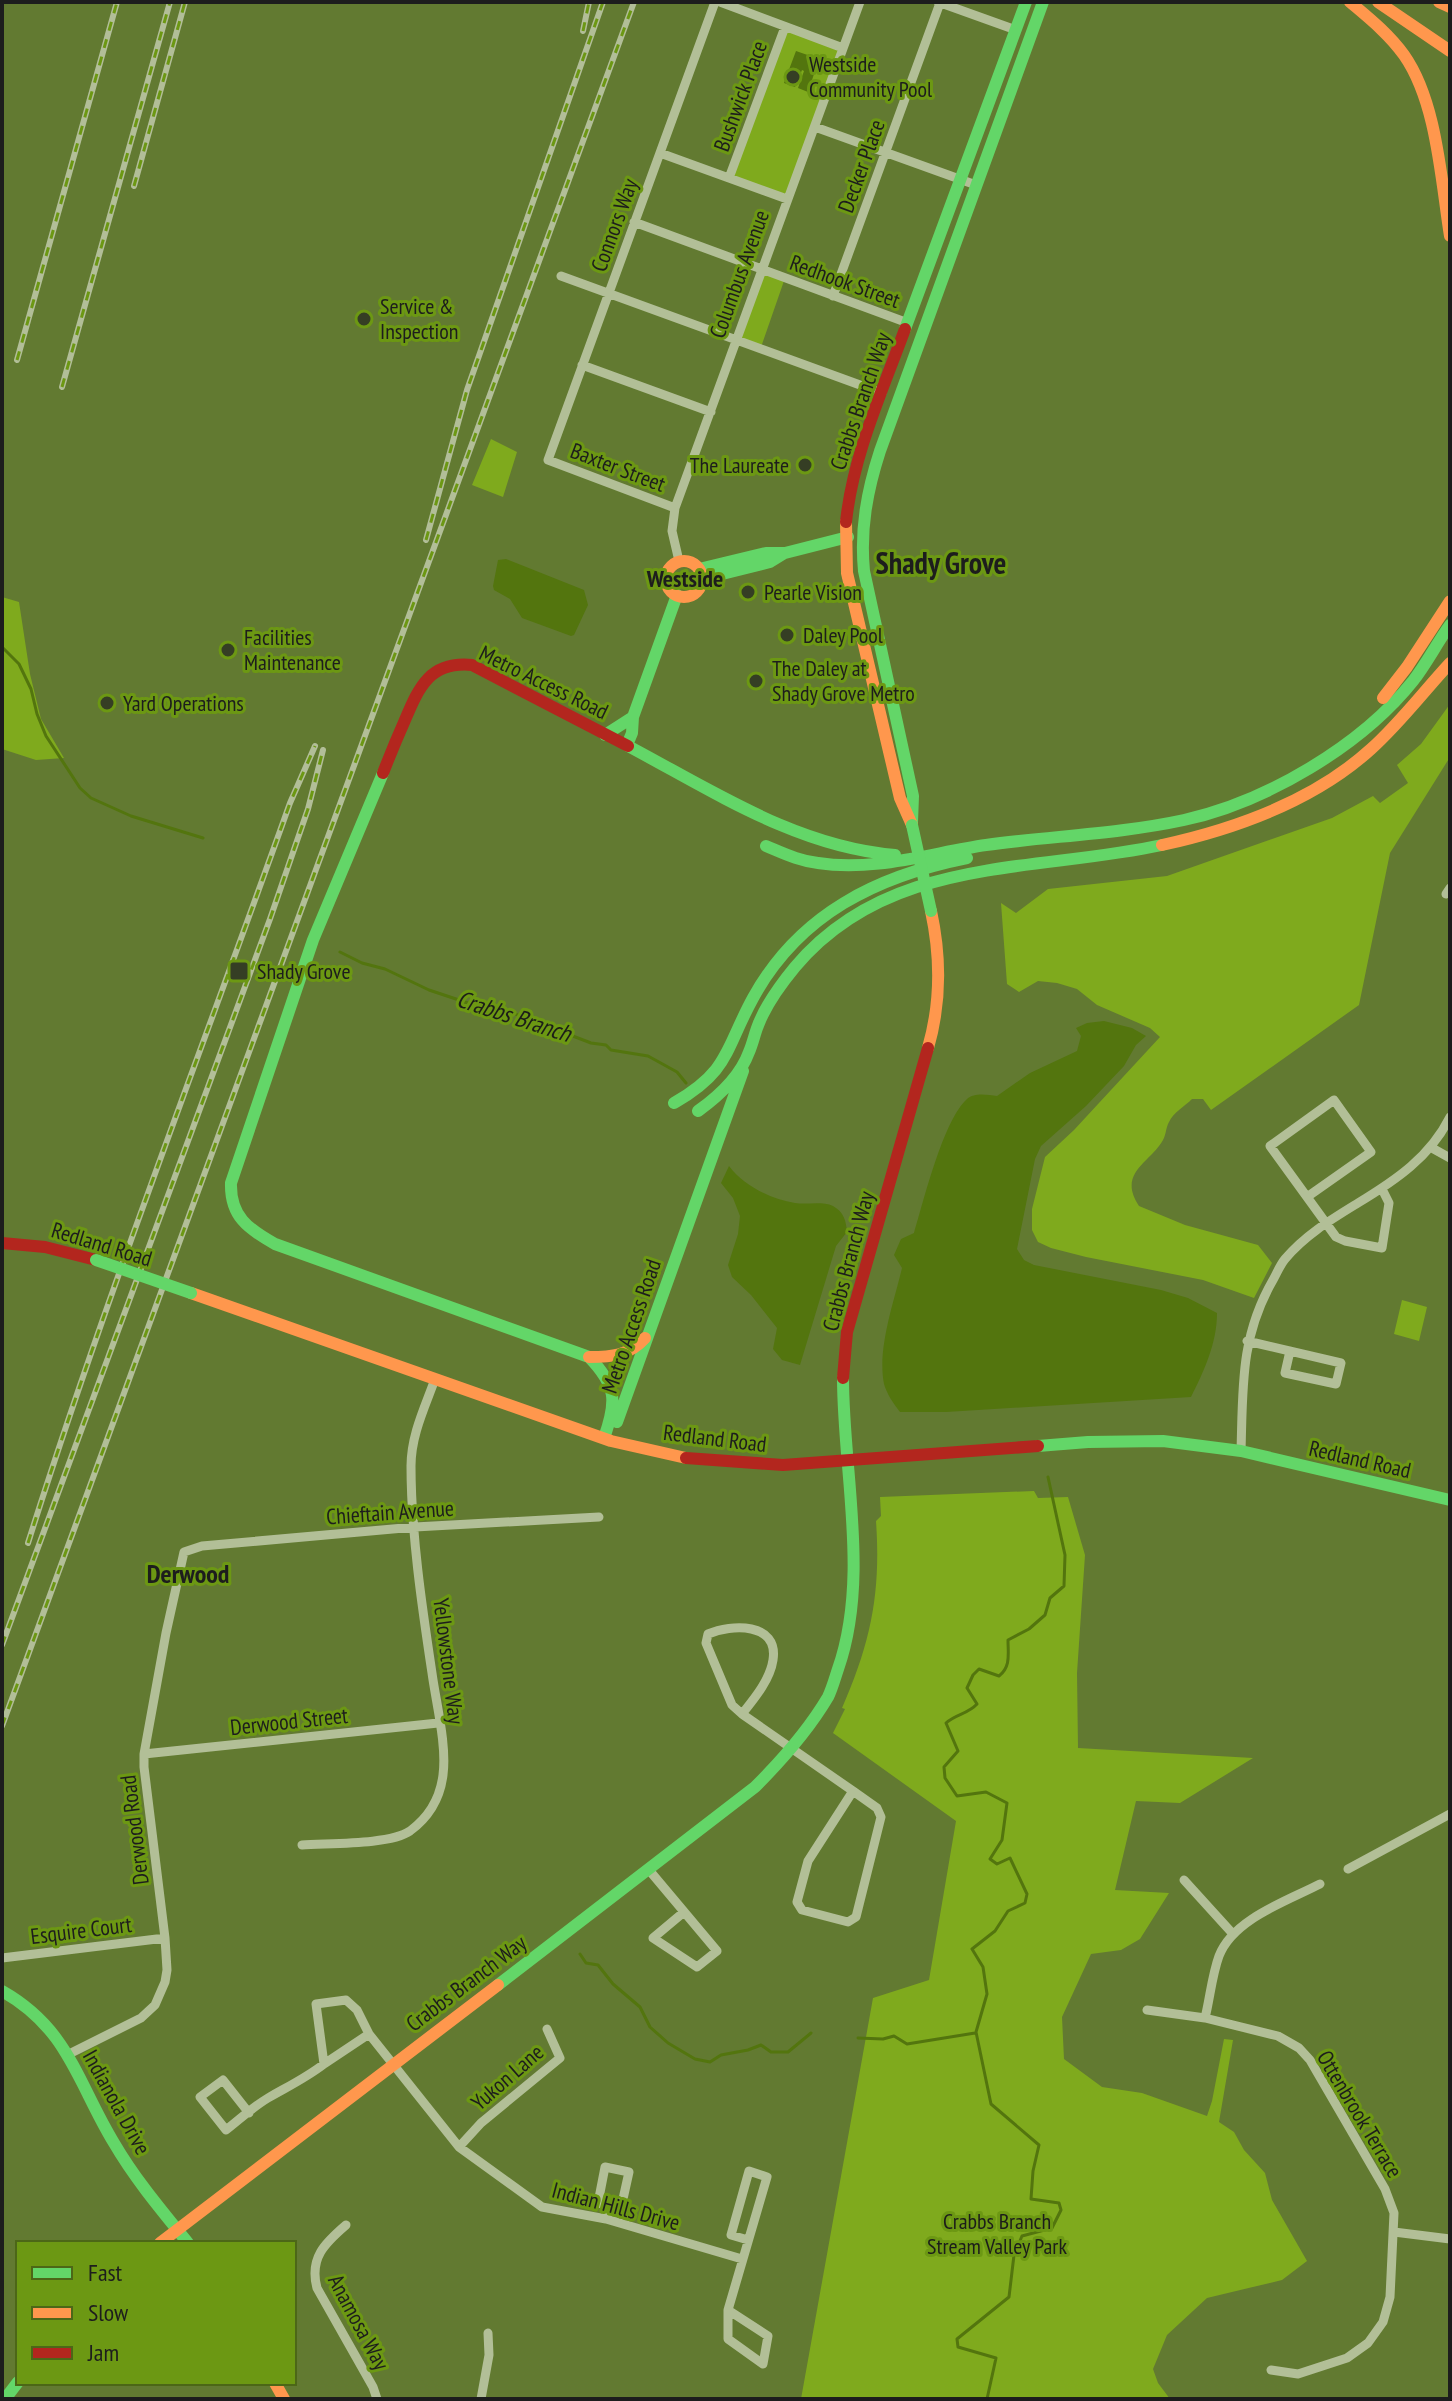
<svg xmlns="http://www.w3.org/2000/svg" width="1452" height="2401" font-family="'PT Sans Narrow',sans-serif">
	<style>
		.green { fill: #7faa1d }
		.water { fill: #53750e }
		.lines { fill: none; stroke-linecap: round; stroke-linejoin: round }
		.stream { stroke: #53750e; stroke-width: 3 }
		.street { stroke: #b2bf97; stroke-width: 9 }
		.fast { stroke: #63d668; stroke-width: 12 }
		.slow { stroke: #ff974d; stroke-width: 12 }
		.jam { stroke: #b3261e; stroke-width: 12 }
		.rail-casing { stroke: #b2be98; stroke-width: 6 }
		.rail { stroke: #6c9813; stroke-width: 3; stroke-dasharray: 9; stroke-linecap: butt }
		.fast-bridge { stroke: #63d668; stroke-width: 12 }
		.poi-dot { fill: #353e24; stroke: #6c9813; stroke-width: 3 }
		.labels { text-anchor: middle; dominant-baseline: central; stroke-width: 6; stroke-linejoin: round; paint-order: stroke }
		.poi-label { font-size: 22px; fill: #1d1d1d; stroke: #6c9813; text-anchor: start }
		.street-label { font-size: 22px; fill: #1d1d1d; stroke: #6c9813 }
		.park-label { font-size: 22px; fill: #1c1d1a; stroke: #6c9813 }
		.neighbourhood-label { font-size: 24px; font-weight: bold; fill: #1d1d1d; stroke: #6c9813 }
		.water-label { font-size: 24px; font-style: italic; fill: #1c1d19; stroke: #6c9813 }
		.quarter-label { font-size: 26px; font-weight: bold; fill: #1d1d1d; stroke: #6c9813 }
		.district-label { font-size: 30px; font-weight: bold; fill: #1d1d1d; stroke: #6c9813 }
	</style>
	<rect width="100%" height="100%" fill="#627a31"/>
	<path class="green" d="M785,28L842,49L786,197L729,178Z
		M762,269L785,278L760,350L736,342Z
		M491,439L517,452L503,497L472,485Z
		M2,597L19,602L30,674L41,719L64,758L36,760L2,749Z
		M1450,704V757L1390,853L1359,1005L1211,1110L1203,1099H1192C1185,1106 1173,1113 1169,1122C1166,1127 1166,1135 1163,1140C1150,1163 1117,1173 1139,1206L1185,1225L1258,1245L1272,1263L1254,1298L1203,1280L1086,1257L1051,1248L1038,1242L1032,1230V1209L1045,1157L1074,1130L1160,1037L1150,1028L1097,1005L1077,989L1057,983L1038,981L1019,992L1007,984L1001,903L1016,913L1048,889L1167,876L1332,818L1373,796L1380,803L1408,783L1397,765L1421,744Z
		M1402,1300L1427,1307L1419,1341L1394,1334Z
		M1034,1491L1038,1498L1068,1497L1085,1555L1077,1673L1078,1748L1253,1758L1180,1803L1136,1801L1115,1890L1169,1893L1140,1939L1121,1950L1091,1954L1062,2017L1064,2059L1102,2087L1142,2093L1207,2116L1212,2101L1224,2039L1233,2040L1219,2122L1234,2132L1244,2150L1265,2173L1272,2200L1307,2261L1282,2280L1207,2298L1167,2335L1153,2369L1158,2383L1170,2399H801L873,1998L929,1980L956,1821L833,1733L845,1709L842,1708C871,1642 881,1593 876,1521L881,1516L880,1497Z"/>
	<path class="water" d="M796,51L819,59L808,92L798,88L804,71L802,70L795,87L784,83Z
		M506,559L584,590L588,605L574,635L571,636L522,618L510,599L494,590L493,586L498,560Z
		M1104,1021L1132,1028L1146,1036L1136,1045L1124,1066L1086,1106L1041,1146L1035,1159L1017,1249L1024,1260L1034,1265L1161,1290L1188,1298L1217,1313C1217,1343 1204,1371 1191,1397L946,1412H900C893,1403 887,1394 884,1384C877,1349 894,1302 902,1268L894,1255L901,1239L914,1233C924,1200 943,1121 967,1099C975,1092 988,1095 997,1096L1030,1073L1077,1051L1081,1036L1076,1028L1087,1023Z
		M729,1166C744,1186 771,1199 795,1203C806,1205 822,1201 833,1206C844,1212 846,1221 847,1232L836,1246L800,1365L782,1360L773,1349L777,1328L751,1295L732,1277L728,1265L738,1234L740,1216L733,1198L721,1183Z"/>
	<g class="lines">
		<path class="stream" d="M2,647L19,664L31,689L37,714L46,736L80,788L91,798L131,816L203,838
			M340,952L362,963L385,969L429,990L468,1003L492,1005L591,1043L606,1045L611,1050L648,1056L677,1072L686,1083
			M580,1954L586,1963L598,1965L613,1984L640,2007L650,2027L668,2043L695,2059L710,2062L721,2055L748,2050L761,2045L771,2052H788L811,2033
			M858,2038L883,2039L894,2036L907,2044L975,2033
			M987,2399L996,2358L958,2347L957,2339L1009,2297L1014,2255L1022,2236L1052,2228L1061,2210L1059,2203L1031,2199L1033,2171L1039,2145L991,2104L976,2032L987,1994L983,1967L972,1949L995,1931L1008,1911L1025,1903L1027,1894L1010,1858L997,1864L990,1859L1002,1840L1007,1803L986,1792L957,1796L945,1778L944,1767L958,1751L946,1723C956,1714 968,1714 977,1704L967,1688L973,1675L979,1669L999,1676C1011,1667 1008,1654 1008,1640L1029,1629L1045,1615L1050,1598L1064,1586L1065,1555L1048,1477"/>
		<path class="street" d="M720,2L843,48
			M938,2L1016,30
			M815,127L976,185
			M660,153L787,199
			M729,178L785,27
			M634,222L908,323
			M561,276L882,393
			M833,296L940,3
			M582,365L711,412
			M675,508L548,460L715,2
			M679,561L672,531L675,508L860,2
			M1446,894L1450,888
			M1432,1148L1450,1158
			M1307,1197L1371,1152L1334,1100L1270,1146L1336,1237L1345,1241L1382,1248L1389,1203L1382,1189
			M1247,1341L1341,1363L1336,1384L1285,1373L1290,1351
			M1241,1451C1243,1388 1240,1337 1273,1280C1277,1273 1280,1265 1285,1259C1305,1235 1332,1219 1358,1203C1396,1180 1430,1157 1450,1117
			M742,1714C754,1699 770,1680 773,1660C779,1622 731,1624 708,1634L706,1643L732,1705L742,1714L853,1791
			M144,1754L438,1723
			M853,1791L877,1808L881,1817L856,1917L848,1922L802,1910L797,1902L808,1861Z
			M302,1845C328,1843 390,1845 410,1831C429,1817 440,1799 443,1775C447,1745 436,1703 432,1673C422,1607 411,1532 411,1466C411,1435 425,1407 435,1379
			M1348,1869L1450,1814
			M649,1870L717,1951L697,1967L653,1938L684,1912
			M1184,1880L1233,1934
			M2,1958L165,1938
			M1147,2010L1205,2018L1278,2036L1299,2048L1310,2060L1385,2189L1394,2213L1390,2297L1383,2322L1368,2343L1347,2358L1298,2374L1271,2370
			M1205,2018C1210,1998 1212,1975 1219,1956C1233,1919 1287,1901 1320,1884
			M69,2054L141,2018L155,2005L165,1982L167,1970L165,1938L144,1767V1754L166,1633L184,1552L202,1546L415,1527L599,1517
			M324,2064L369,2034
			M249,2113L223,2080L200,2097L226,2130C240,2119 253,2107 268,2098C287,2087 306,2078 324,2064L316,2004L346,2000L357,2010L369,2034L459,2147L542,2207L606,2219L742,2259
			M459,2147L481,2123L560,2058L547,2029
			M606,2219L609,2205L621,2208L629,2172L605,2167L598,2203L609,2205
			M346,2225C325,2243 309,2258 317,2288L373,2387L377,2399
			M1394,2232L1450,2239
			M728,2310L768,2336L763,2364L728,2339V2310L767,2177L749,2171L731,2235L748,2240
			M481,2399L489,2355L488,2333"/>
		<path class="fast" d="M905,329L1026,2
			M699,569L766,553H785L848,537
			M702,579L770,562L783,554
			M605,735L633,717
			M627,745L632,733L633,717L677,595
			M628,746C713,791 797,847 895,855
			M383,773L313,940L231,1183C230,1216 248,1229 275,1244L589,1357C617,1386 617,1401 604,1438
			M912,822L913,796L864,571C860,529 867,491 880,451L1043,2
			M766,846C783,853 799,861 818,863C873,872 931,853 986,845C1051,836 1119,834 1184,820C1266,802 1361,746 1413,681C1427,663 1437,643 1450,625
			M674,1103C730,1071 725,1049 753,998C799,914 877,876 967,858
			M698,1111C719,1096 740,1077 749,1052C753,1043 755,1032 759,1023C767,1003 781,984 795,967C889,855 1033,873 1162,845
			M617,1422L743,1071
			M1038,1446L1088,1442L1163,1441L1241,1451L1450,1500
			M498,1985L755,1787C783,1759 808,1731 828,1697C832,1689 835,1678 838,1669C870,1578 843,1472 843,1378
			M2,1991C69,2029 77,2082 114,2143C135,2179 162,2211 188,2243
			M5,2399L18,2382"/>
		<path class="slow" d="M1350,2C1369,18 1389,34 1404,55C1437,102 1441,180 1450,236
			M1378,2L1450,51
			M1439,2L1450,7
			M846,522L847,573L900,798L912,825
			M666 579a18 18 0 1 1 36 0a18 18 0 1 1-36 0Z
			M1383,698L1407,667L1450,601
			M1162,845C1235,829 1315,800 1371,749C1400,723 1424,691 1450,663
			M928,1048C941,1003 941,957 931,911
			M191,1293L611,1441L686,1458
			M589,1357C611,1357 629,1356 645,1338
			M160,2243L498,1985
			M275,2383L284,2399"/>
		<path class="jam" d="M846,522C853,455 882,392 905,329
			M383,773C390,755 397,738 405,720C419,687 430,661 472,665L628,746
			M2,1243L45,1247L96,1260
			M843,1378L847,1332L928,1048
			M686,1458L783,1465L1038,1446"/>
		<g class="rail-casing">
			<path id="rail" d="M583,31L589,2
				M134,186L185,2
				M17,360L117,2
				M62,387L170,2
				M426,540L467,390L603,2
				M28,1543C107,1293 202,1050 290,803L315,746
				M2,1645L270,919L308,809L323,750
				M2,1726L634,2"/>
		</g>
		<use href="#rail" class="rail"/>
		<path class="fast-bridge" d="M912,825L931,911
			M96,1260L191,1293"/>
	</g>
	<g class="poi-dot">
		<circle cx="793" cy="77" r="8"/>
		<circle cx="364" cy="319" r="8"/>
		<circle cx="805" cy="465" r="8"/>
		<circle cx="748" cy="592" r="8"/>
		<circle cx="787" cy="635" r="8"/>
		<circle cx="228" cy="650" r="8"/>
		<circle cx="756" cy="681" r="8"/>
		<circle cx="107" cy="703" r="8"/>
		<rect x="229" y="961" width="20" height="20" rx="4"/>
	</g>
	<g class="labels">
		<g class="poi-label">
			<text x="809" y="64">Westside<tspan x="809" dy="25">Community Pool</tspan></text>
			<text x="380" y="306">Service &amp;<tspan x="380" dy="25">Inspection</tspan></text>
			<text x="789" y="465" text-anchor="end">The Laureate</text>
			<text x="764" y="592">Pearle Vision</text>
			<text x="803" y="635">Daley Pool</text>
			<text x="244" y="637">Facilities<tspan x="244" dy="25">Maintenance</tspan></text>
			<text x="772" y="668">The Daley at<tspan x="772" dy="25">Shady Grove Metro</tspan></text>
			<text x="123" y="703">Yard Operations</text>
			<text x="257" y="971">Shady Grove</text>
		</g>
		<g class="street-label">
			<text transform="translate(740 96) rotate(-70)">Bushwick Place</text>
			<text transform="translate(861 166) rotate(-70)">Decker Place</text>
			<text transform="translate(614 225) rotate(-70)">Connors Way</text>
			<text transform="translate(739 274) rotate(-70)">Columbus Avenue</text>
			<text transform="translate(845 281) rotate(20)">Redhook Street</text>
			<text transform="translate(860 401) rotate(-71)">Crabbs Branch Way</text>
			<text transform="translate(618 467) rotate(21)">Baxter Street</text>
			<text transform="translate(544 682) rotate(26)">Metro Access Road</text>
			<text transform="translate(102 1244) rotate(17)">Redland Road</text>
			<text transform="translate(848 1261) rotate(-75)">Crabbs Branch Way</text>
			<text transform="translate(631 1326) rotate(-71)">Metro Access Road</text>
			<text transform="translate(715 1438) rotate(7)">Redland Road</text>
			<text transform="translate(1360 1459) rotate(13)">Redland Road</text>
			<text transform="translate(390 1512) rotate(-4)">Chieftain Avenue</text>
			<text transform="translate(449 1661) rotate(83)">Yellowstone Way</text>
			<text transform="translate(289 1721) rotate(-6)">Derwood Street</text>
			<text transform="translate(134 1830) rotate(-97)">Derwood Road</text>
			<text transform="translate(81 1930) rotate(-7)">Esquire Court</text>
			<text transform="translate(466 1983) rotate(-37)">Crabbs Branch Way</text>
			<text transform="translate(507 2077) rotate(-41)">Yukon Lane</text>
			<text transform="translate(117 2102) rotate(61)">Indianola Drive</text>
			<text transform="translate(1360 2114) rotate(59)">Ottenbrook Terrace</text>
			<text transform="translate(616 2206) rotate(15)">Indian Hills Drive</text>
			<text transform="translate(359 2322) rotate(62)">Anamosa Way</text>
		</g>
		<g class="park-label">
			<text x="997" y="2221">Crabbs Branch<tspan x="997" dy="25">Stream Valley Park</tspan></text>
		</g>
		<g class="neighbourhood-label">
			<text x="685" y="578">Westside</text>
		</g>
		<g class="water-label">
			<text transform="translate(514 1016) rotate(18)">Crabbs Branch</text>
		</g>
		<g class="quarter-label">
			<text x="188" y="1573">Derwood</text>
		</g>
		<g class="district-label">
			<text x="941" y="562">Shady Grove</text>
		</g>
	</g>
	<rect width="1452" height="2401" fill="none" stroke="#1d1d1d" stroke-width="8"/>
	<rect x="16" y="2241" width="280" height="144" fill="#6c9813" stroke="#4c6717" stroke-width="2"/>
	<rect x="32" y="2267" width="40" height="12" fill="#63d668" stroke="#4c6717" stroke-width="2"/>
	<text x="88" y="2281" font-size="24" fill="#1d1d1d">Fast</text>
	<rect x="32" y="2307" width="40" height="12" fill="#ff974d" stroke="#4c6717" stroke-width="2"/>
	<text x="88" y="2321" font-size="24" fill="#1d1d1d">Slow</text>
	<rect x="32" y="2347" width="40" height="12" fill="#b3261e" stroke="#4c6717" stroke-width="2"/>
	<text x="88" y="2361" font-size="24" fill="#1d1d1d">Jam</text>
</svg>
